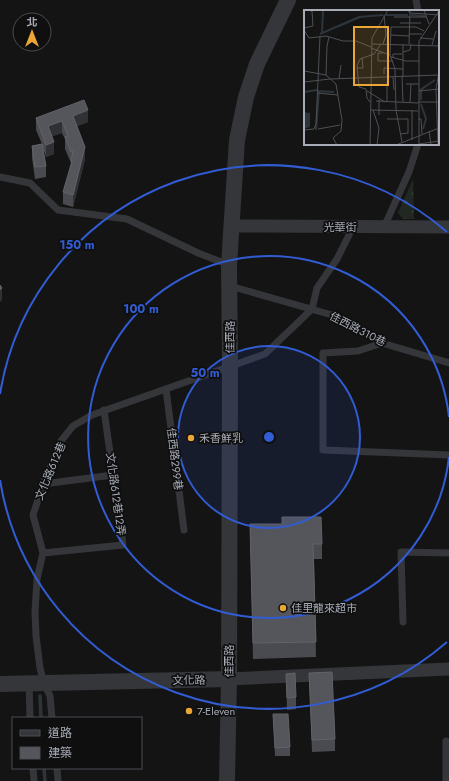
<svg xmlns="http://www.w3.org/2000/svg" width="449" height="781" font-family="Jost,'Noto Sans TC',sans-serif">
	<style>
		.forest { fill: url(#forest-crowns) }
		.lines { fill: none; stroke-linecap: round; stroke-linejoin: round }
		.stream { stroke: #2d353b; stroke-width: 3.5 }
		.service { stroke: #35363a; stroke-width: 7 }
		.minor { stroke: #35363a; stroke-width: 13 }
		.tertiary { stroke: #35363a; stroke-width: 16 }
		.wall { fill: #4a4b50 }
		.shaded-wall { fill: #303134 }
		.building { fill: #54565b; stroke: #616369 }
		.ring { fill: none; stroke: #325cd3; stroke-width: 2 }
		.poi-dot { fill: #eaa637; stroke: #0f0f10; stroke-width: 1.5 }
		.labels { text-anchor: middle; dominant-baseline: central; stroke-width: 3.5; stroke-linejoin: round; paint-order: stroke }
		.street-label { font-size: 11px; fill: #a6abb5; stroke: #0f0f10 }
		.poi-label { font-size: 11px; fill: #a6abb5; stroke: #0f0f10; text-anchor: start }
		.inset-river { fill: none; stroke: #2d353b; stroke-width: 2 }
		.inset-road { fill: none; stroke: #4e5055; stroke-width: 1 }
		.view { fill: #eaa637; fill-opacity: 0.15; stroke: #eaa637; stroke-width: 2 }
		.inset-edge { fill: none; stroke: #a6abb5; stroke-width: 2 }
		.centre { fill: #325cd3; stroke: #0f0f10; stroke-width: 2 }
		.ring-label { font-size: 12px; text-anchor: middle; font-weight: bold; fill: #325cd3; stroke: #0f0f10; stroke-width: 3.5; stroke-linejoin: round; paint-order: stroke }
	</style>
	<defs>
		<pattern id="forest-crowns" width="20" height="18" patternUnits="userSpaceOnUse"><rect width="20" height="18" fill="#202821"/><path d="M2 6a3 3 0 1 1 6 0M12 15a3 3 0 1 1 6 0" fill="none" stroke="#3d443f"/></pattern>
	</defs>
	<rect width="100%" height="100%" fill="#141415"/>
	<path class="forest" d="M413,179L414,219H403L398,213Z"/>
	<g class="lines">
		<path class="stream" d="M40,696L41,718
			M44,768L45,781"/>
		<path class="service" d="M416,0L418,11
			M0,177L30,183L58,210L127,219L198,253L229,265
			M384,227L409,172L418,144
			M230,286L332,315L382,343L449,363
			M382,343L358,351L323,353V450L449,455
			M166,389L184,530
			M43,484L113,475
			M43,553L123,545L104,410
			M403,622L401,552L449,553
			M29,683L30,718
			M52,718L50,696L44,683L40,668L36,636L35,612L37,579L43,553L33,515L43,484L61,441L73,426L92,415L265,354L312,309L317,288L337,259L353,227
			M33,768L34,781
			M57,768L58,781
			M446,781V741"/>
		<path class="minor" d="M231,226L449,227
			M229,679L449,669"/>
		<path class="tertiary" d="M0,684L229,679
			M227,781L229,679L230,366L229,265L237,140L246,97L257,64L288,0"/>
	</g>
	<path class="wall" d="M36,118L88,122L77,126L85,159L73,207L63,204V192L71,167V163L65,149V139L62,133L52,136L54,154L46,157L43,148L46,166V177L35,179L32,158V146L42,144L36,130Z
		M250,524L322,544V559H314L316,657L253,659Z
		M309,673L335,739V751L312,752Z
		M286,674L296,697V709L287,710Z
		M273,714L290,747V756H275Z"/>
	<path class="shaded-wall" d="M88,110V122L73,128V116Z
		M62,121V133L48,138V126Z
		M54,142V154L46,157V145Z
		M85,147V159L73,207V195Z
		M2,288V300L0,302V290Z"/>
	<path class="building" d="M84,100L88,110L73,116L85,147L73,195L63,192L72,161H71L73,151L71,152L65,137L68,136L62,121L48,126L54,142L46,145L36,118Z
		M42,144L46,166L35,167L32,146Z
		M0,285L2,288L0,290Z
		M282,517H321L322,544H313L316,642L253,643L250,524H282Z
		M332,672L335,739L312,740L309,673Z
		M295,673L296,697L287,698L286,674Z
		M273,714H288L290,747L275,748Z"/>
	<circle cx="269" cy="437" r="91" fill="#325cd3" fill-opacity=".12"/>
	<g class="ring">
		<circle cx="269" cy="437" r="91"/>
		<path d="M449 457A181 181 0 1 1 449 417"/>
		<path d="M447 642A272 272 0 0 1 0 480M0 394A272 272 0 0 1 447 232"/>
	</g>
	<g class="poi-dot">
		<circle cx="191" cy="438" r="4"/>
		<circle cx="283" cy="608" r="4"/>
		<circle cx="189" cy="711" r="4"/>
	</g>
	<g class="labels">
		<g class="street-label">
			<text x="340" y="227">光華街</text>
			<text transform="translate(358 329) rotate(27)">佳西路310巷</text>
			<text transform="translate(230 337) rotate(-90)">佳西路</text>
			<text transform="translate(175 459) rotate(83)">佳西路299巷</text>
			<text transform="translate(50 471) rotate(-67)">文化路612巷</text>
			<text transform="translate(116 494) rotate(82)">文化路612巷12弄</text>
			<text transform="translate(229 661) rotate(-90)">佳西路</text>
			<text transform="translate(189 680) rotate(-1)">文化路</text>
		</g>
		<g class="poi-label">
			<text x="199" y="438">禾香鮮乳</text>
			<text x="291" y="608">佳里龍來超市</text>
			<text x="197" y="711">7-Eleven</text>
		</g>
	</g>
	<g transform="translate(304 10)">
		<rect width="135" height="135" fill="#141415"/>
		<path d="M0,102L6,103V117L0,119Z" fill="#2d353b"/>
		<path class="inset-river" d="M82,5H104M107,5L121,6M35,16L56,7M18,23L19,0M16,24L55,7L79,5M116,80L131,70M0,82L13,80M117,90V80L122,76M117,94L122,109L119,119M12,120L15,81L30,82"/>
		<path class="inset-road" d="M103,0L107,3L135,5M120,0L125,14M90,7H123M96,13H117M0,18L9,16L8,1L2,0M0,20L5,28L22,26L39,31H52L67,37M105,24H118M87,25L105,26M116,28L129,29M68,34L135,36M79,34L82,25L80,5M105,34L106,0M128,35L132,21M67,38L86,45M99,42L106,40L107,34M79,43H74V51H89M87,47L102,51H115M89,48V44H98M53,58H59L58,48M0,61L22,65L32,74L38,110L37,121L29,128L33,135M80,64V58L99,59M22,65L23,36L25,27M98,66L99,92M99,66V34M89,67L90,80M35,69L37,55M0,72L26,69L135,65M102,74H115M63,81L81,92M115,81L135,79M14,83L34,85M72,91L114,93M66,92L63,88L62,79L55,77L53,56L56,49L70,44L77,34M83,92V72M106,92L107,74M114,92H135M67,100L114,101M69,100L75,118L73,135M75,105V90M83,109H104V123L97,124M114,109H117L118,124M14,119L36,115M0,120L10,119L12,114L16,26M125,121L127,135M108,130V100M98,132L92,100L91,59L86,45L87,17H112L120,21M115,134L135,131M66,135L68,28L84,0M92,135L135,118M115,135V31L135,1M134,135L132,79L135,62"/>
		<path class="view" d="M50,17H84V75H50Z"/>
		<rect width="135" height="135" class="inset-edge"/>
	</g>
	<circle cx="269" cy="437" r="6" class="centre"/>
	<g class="ring-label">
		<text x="77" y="249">150 m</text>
		<text x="141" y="313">100 m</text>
		<text x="205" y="377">50 m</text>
	</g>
	<rect x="12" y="717" width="130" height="52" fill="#0f0f10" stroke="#4b4d52"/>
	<rect x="20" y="730" width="20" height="6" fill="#35363a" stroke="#4b4d52"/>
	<text x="48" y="737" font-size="12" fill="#a6abb5">道路</text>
	<rect x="20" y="747" width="20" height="12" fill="#54565b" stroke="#4b4d52"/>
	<text x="48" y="757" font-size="12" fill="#a6abb5">建築</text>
	<g transform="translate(32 32)"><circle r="19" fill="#0f0f10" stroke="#4b4d52"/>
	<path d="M0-3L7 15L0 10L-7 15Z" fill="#eaa637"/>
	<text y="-6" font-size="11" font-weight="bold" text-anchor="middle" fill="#a6abb5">北</text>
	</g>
</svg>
